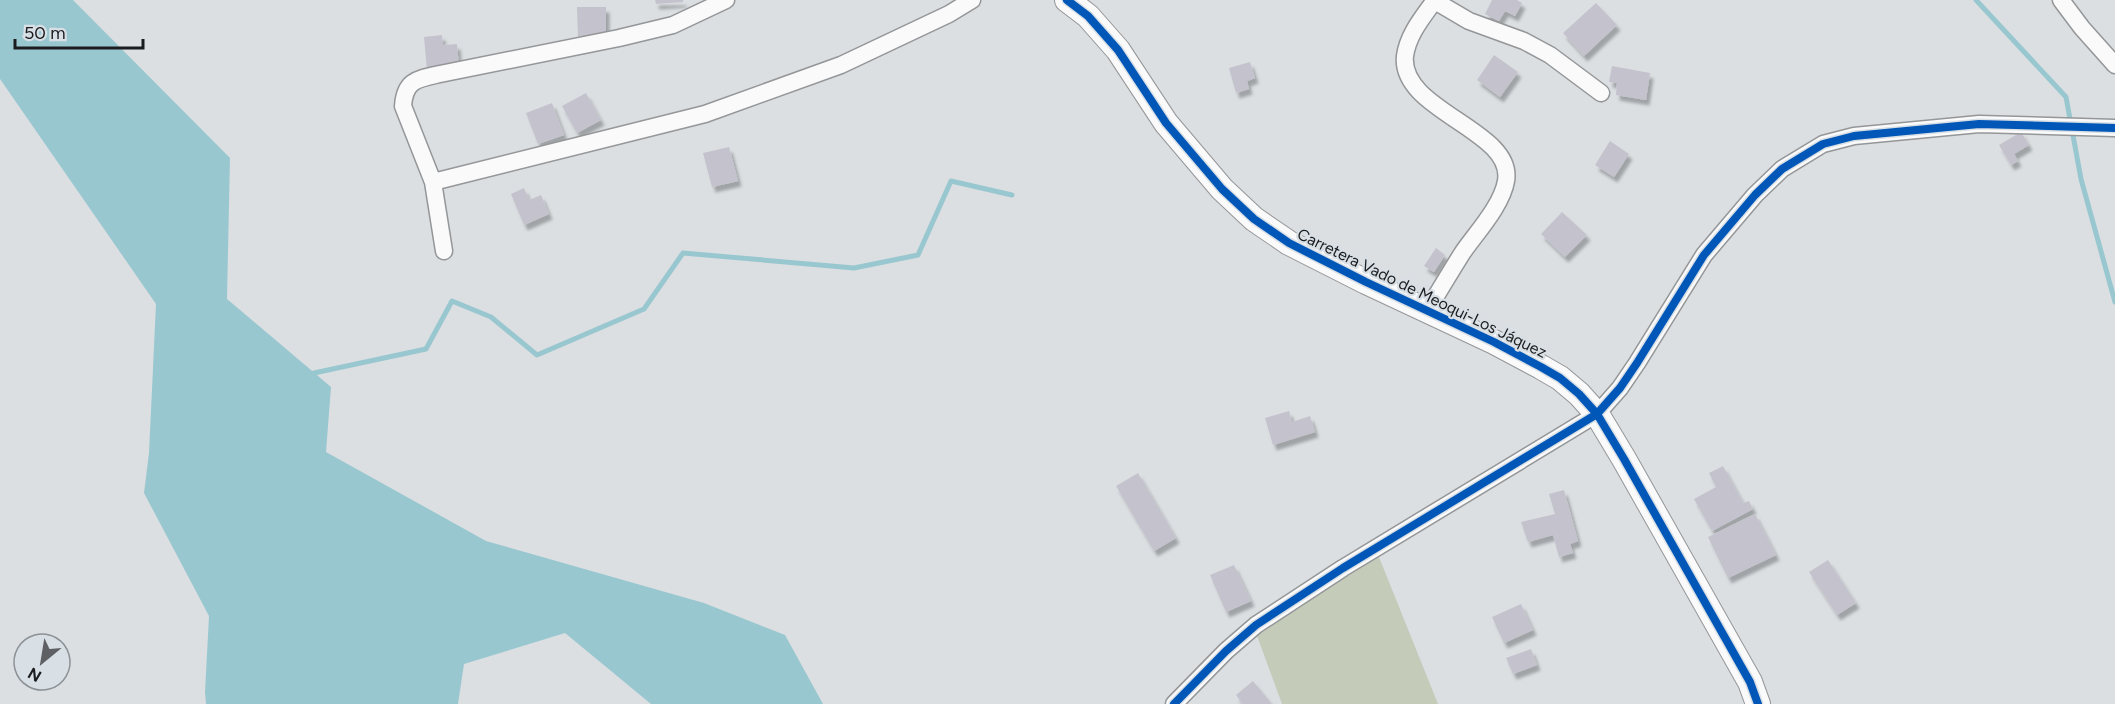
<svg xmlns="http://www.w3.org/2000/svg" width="2115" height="704" font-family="Figtree,sans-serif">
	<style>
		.green { fill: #c4ccb9 }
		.water { fill: #99c7d0 }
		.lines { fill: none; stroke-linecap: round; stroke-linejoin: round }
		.stream { stroke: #99c7d0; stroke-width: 5 }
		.building { fill: #c4c3cd; filter: url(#shadow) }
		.street-casing { stroke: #949698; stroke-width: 19 }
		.secondary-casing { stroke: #949698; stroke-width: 26 }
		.street { stroke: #fafafb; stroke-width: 16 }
		.secondary { stroke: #fafafb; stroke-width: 24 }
		.cycleway-casing { stroke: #d8dfe5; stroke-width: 11 }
		.cycleway { stroke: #0057b8; stroke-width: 8 }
		.labels { text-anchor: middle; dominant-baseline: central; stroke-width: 4.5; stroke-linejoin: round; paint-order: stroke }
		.street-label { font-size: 16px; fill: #1a1c1f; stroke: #d8dfe5 }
	</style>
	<defs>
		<filter id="shadow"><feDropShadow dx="3.5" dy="5.5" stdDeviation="1.5" flood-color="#0004"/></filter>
	</defs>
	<rect width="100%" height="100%" fill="#dbdfe2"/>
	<path class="green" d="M1379,557L1438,704H1282L1257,636L1313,597Z"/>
	<path class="water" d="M0,0H73L230,158L227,299L331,387L326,452L486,541L704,603L785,635L823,704H651L565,633L464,664L458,704H206L205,692L209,616L144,493L149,453L156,304L0,79Z"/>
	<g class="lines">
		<path class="stream" d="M1976,0L2066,97L2081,179L2115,302
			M314,373L426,349L452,301L491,317L537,355L644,309L683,253L854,268L918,255L951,181L1012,195"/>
	</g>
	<path class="building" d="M655,0H683V2L656,4Z
		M1492,0H1517L1522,3L1515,16L1505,11L1499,21L1485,14Z
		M1596,3L1617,25L1584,56L1563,33Z
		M577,7H606V38H578Z
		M442,35L443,45L457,44L459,67L427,70L424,37Z
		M1494,55L1518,72L1500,97L1477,80Z
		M1250,62L1255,78L1247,81L1249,89L1236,93L1229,68Z
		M1612,66L1650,73L1646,100L1616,95L1617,83L1609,82Z
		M586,93L601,120L577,133L562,106Z
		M552,103L564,135L538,144L526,113Z
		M2021,132L2029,145L2014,154L2018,161L2011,165L1999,145Z
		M1610,141L1629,154L1614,177L1595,165Z
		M729,147L738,181L712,187L703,153Z
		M524,188L529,200L541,195L549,214L524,225L511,194Z
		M1562,212L1587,235L1565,257L1541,234Z
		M1436,248L1445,255L1434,272L1424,266Z
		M1289,411L1292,422L1310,416L1315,432L1273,445L1265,418Z
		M1723,466L1743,503L1749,501L1753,509L1712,531L1694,499L1716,487L1709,473Z
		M1138,473L1176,538L1154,551L1116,486Z
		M1564,490L1578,541L1570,544L1573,553L1559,557L1553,535L1528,542L1521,522L1555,514L1549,494Z
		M1755,514L1776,555L1728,578L1708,537Z
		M1828,560L1856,603L1837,615L1809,572Z
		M1234,565L1251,601L1226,612L1210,575Z
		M1521,604L1533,630L1504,643L1492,617Z
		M1531,649L1537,665L1513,674L1506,658Z
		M1253,681L1272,704H1243L1236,695Z"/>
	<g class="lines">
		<g class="street-casing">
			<path id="street" d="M2061,0L2082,28L2115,65
				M1435,1L1469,21L1524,41L1550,55L1601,93
				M433,182L705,114L841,65L949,14L972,0
				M444,251L433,182L403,106C405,80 417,79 440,74L619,38L673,25L726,0
				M1427,311C1439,291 1451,271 1463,252C1477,232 1502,205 1506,181C1515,130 1399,111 1405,56C1408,34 1423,17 1435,0
				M1174,704L1226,651L1256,625L1343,568L1597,414L1620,388L1637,363L1704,255L1755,195L1782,169L1823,144L1854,136L1979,124L2115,128"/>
		</g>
		<g class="secondary-casing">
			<path id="secondary" d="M1067,0L1088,16L1118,50L1166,123L1222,189L1254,219L1289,243L1366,282L1494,342L1541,367L1560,378L1579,394L1597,414L1624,459L1750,682L1758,704"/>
		</g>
		<use href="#street" class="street"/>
		<use href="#secondary" class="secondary"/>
		<g class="cycleway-casing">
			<path id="cycleway" d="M1067,0L1088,16L1118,50L1166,123L1222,189L1254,219L1289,243L1366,282L1494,342L1541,367L1560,378L1579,394L1597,414L1624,459L1750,682L1758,704
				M1174,704L1226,651L1256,625L1343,568L1597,414L1620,388L1637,363L1704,255L1755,195L1782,169L1823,144L1854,136L1979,124L2115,128"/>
		</g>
		<use href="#cycleway" class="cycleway"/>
	</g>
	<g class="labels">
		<g class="street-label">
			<text transform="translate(1422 293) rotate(26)">Carretera Vado de Meoqui-Los Jáquez</text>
		</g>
	</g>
	<g transform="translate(42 662) rotate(210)"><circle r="28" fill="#d8dfe5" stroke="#8c9196" stroke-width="1.5"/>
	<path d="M0-4.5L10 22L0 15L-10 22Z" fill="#5e6063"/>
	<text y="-9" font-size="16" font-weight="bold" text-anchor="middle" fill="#1a1c1f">N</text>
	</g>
	<path d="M15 39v9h128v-9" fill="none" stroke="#1a1c1f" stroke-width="3"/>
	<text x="24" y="39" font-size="18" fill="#1a1c1f" stroke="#d8dfe5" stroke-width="4.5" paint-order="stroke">50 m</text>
</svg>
